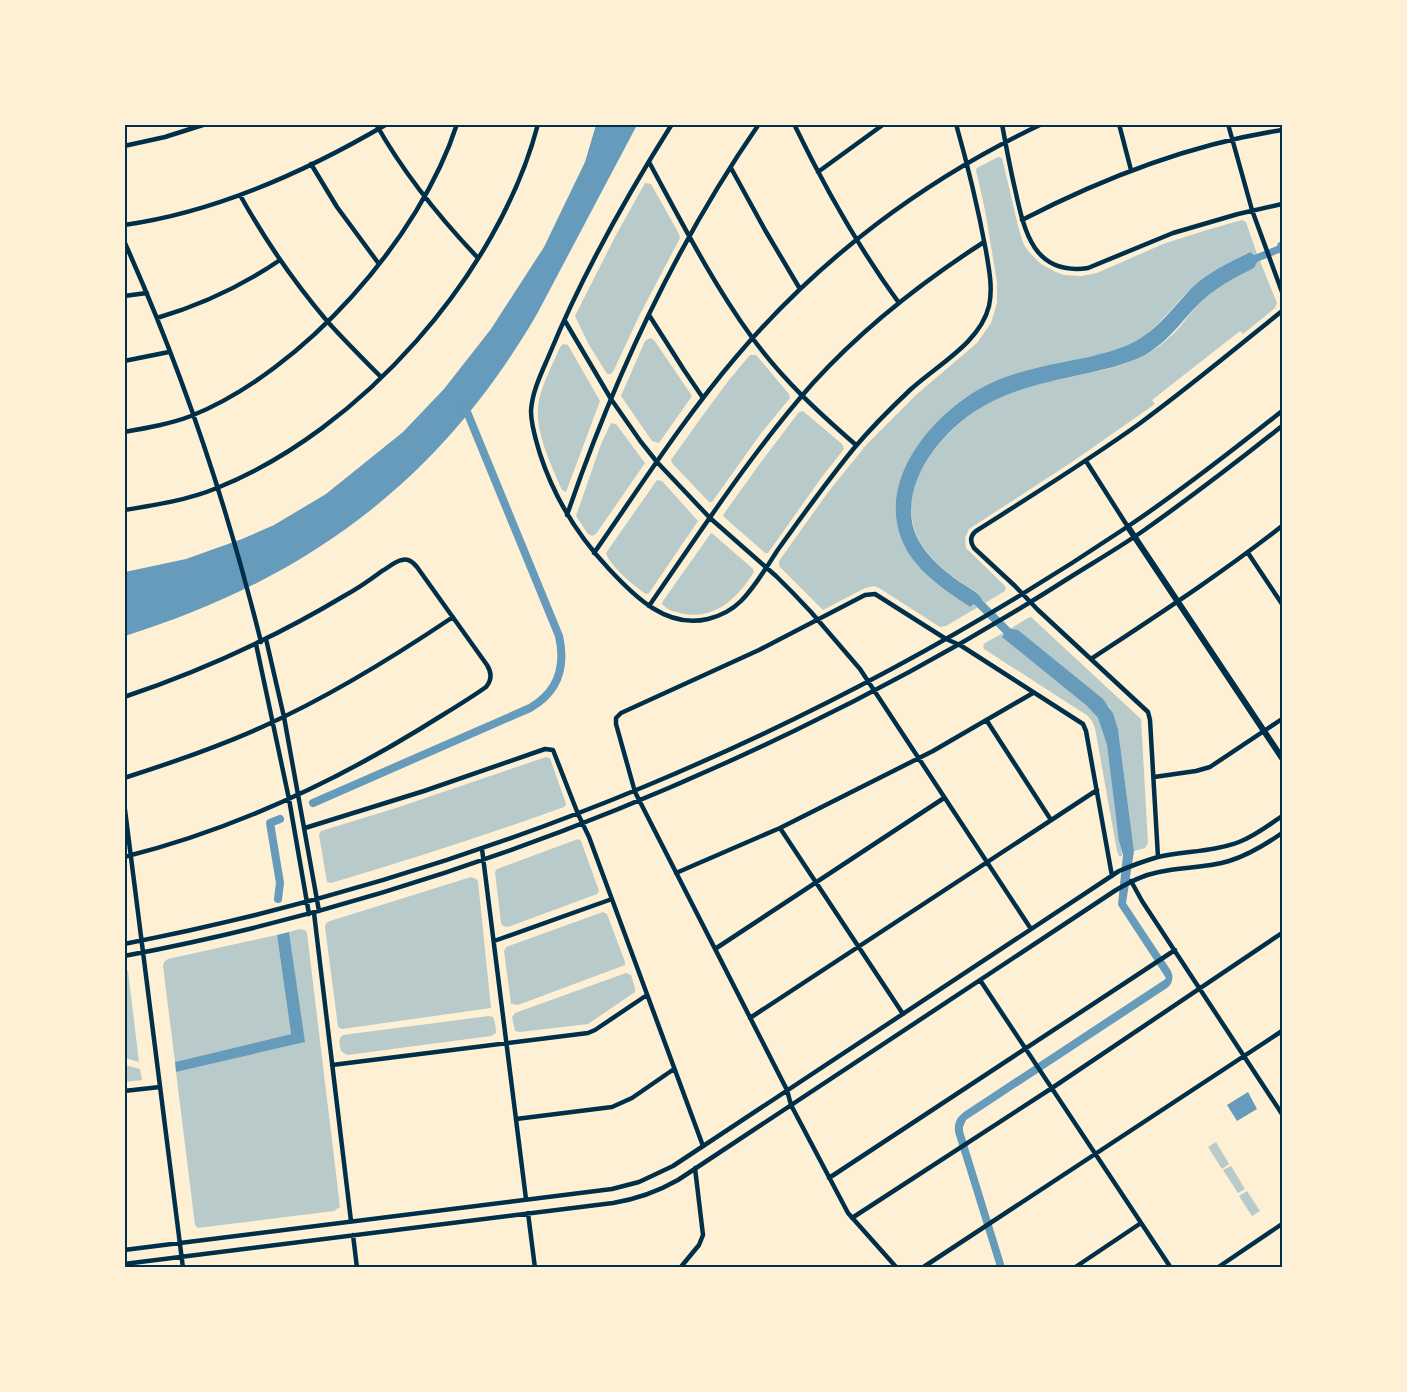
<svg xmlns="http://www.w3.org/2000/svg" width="1407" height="1392" font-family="Arial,sans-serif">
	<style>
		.green { fill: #b9caca }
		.water { fill: #669bbc }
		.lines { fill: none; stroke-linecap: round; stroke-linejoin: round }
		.canal { stroke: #669bbc; stroke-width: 8 }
		.minor { stroke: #003049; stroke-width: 4.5 }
		.tertiary { stroke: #003049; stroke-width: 6 }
		.neatline { fill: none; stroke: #003049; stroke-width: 2 }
	</style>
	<rect width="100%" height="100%" fill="#fdf0d5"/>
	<path class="green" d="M998,157L1002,158L1019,230L1024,245L1029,252L1041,264L1056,272L1064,275L1081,276L1097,273L1163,244L1207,230L1242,220L1246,222L1257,254L1254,255L1249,252C1221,267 1201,278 1179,301C1164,317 1152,333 1132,344C1118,350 1103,353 1089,357C1059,363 1028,368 1000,379C944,401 876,472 901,538C913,570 942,589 970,607L974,604L978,607L946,626L940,627L879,588L874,586L865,588L823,610L779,566V561L829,491L867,444L916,395L977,343L991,323L997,303V282L985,210L976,170L977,168Z
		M645,183L651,184L679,234L680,238L639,316L614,370L611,374H607L588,343L575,316L616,235Z
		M1260,261L1277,303L1275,308L1243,334L1240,331L1152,400L1155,404L1072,462L969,529L965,538L966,548L1006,587L1005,591L985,603C983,601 982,598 980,596C976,590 967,587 962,583C946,572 930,559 920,542C907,519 909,490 922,468C944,432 978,403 1018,389C1037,383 1057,380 1076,376C1096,371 1118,368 1137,359C1152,352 1166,342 1177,330C1186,320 1194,308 1204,299C1219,286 1236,277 1254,268L1256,262Z
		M650,338L654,340L692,396L659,443L652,441L621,396L645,341Z
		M563,344L568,345L600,401L566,492L562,490C551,464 533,429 539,400C543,382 553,364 560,347Z
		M750,355H756L789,394L790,398L762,432L712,502H709L672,463L671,460L703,415L729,380Z
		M803,411L842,444L844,449L824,474L768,553H765L724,517L723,515L761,462L799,412Z
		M611,423L616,424L645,463L596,534L592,536L588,534L576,516L601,444Z
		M657,480L662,481L698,521L649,593L646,594C634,586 610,566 606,553Z
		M711,533L713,534L753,569L754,572C737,598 717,619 684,614C676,612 668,611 662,604L663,601Z
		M1031,617L1141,719L1148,843L1145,848L1134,851L1118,729L1113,713L1109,706L1010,629L1028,618Z
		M1003,633L1004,634L1003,637L1087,706L1098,718L1107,745L1122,856H1119L1117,851L1095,728L1092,721L1088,716L984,649L983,646L985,643Z
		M546,757L550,758L565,801L566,805L564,807C487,835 409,860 331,883L327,882L319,835L321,831L396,808Z
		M578,839L581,841L598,888L599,891L597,894L508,927L503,926L501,923L495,872L497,869Z
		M471,877L476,879L478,881L491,1008L342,1029L338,1027L325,927L326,923L330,921Z
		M603,912L607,914L625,962V965L518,1005L511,1004L504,951L506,947Z
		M300,929L305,930L307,933L340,1207L334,1211L198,1228L195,1225L176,1072L304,1042L289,932Z
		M277,935L291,1034L175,1062L163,966L164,962L168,959Z
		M124,969L128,971L139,1062L125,1058Z
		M626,973L631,975L635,988V992L588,1024L520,1032L515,1031L512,1017L515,1013Z
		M489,1016L493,1017C495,1021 496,1029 496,1033L491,1036L347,1055L341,1051C340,1045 337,1039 343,1035Z
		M125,1065L140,1069L142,1080L125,1082Z
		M1216,1142L1229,1164L1222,1169L1208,1147Z
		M1231,1166L1245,1189L1238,1193L1223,1170Z
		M1247,1191L1260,1211L1252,1216L1239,1196Z"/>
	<path class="water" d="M596,125H637L537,314C440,481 307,579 125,636V572L186,559L242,539L274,525L326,494L403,432L444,389L491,329L544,247L585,162Z
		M1282,241V255L1279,253L1257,262L1254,268C1236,277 1219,286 1204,299C1182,319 1172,339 1145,355C1126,365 1105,369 1084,374C1023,387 975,397 934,450C918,471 908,495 912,522C917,549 941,569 963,584C970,589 979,592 983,601L1011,629L1018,630L1103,699L1113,713L1118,729L1134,851L1126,903L1171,971C1174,978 1172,984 1167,988L966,1120L963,1127V1131L1005,1267H997L955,1132C954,1123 957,1117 964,1112L1164,980L1166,978L1118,905L1123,855L1119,841L1107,745L1098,718L1087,706L1002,637L1004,634L974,604L970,607C943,589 913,570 901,538C876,472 944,401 1000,379C1028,368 1059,363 1089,357C1103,353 1118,350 1132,343C1159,330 1174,305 1195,285C1211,271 1230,262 1250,252L1254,255L1277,246L1278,243Z
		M289,932L305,1042L176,1072L175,1062L291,1034L277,935Z
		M1248,1092L1257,1109L1237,1121L1227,1105Z"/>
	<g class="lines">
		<path class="canal" d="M313,803L530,708C558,692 566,667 559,636L465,407
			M278,899L280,883L270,823L280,819"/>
		<path class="minor" d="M376,124C404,174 439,217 478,258
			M672,124C626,197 583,273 550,353C542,372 532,391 531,411C531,426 536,440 540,454C554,497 578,536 609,569C635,597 667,629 708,619C720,616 732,610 741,601C755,587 766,568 777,551C802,516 827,481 855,447C872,427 891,408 910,390C937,365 980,343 989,306C993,288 989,269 986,251C978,208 968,166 956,124
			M794,124C824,186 858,247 899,303
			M1002,124C1006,146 1010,168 1015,189C1024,230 1033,276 1088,268L1173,233L1238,214L1282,204
			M1119,124L1131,170
			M1228,124L1252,210L1282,292
			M124,146L165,137L206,124
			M649,162C681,221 712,282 751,336C781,378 818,412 856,445
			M311,164L337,207L379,264
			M731,168L765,230L800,289
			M818,172L884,124
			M240,195C265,240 294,282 327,321C344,340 363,359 381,377
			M1022,220C1105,177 1190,144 1282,130
			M124,225C217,212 307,171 387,124
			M124,241C182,370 227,505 261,642
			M124,296L147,293
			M649,315L684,370L703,398
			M157,318C201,305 242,286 280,260
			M565,321L611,399L641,442L657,462L710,518L776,576L793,593L811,612L860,669L1031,929
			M124,361L169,352
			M124,432C147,428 170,424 191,416C303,371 420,239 457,124
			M1086,461L1128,527
			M124,510C156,505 188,500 217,488C360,431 499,274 538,124
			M567,515C614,378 676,244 759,124
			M594,553C640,487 684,418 736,357C820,258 925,179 1042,124
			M1248,553L1282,604
			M649,606C701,531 752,452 813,383C863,328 922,282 984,242
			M266,639L284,717L319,911
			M256,644L289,799L309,914
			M1091,659C1156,616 1221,574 1282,526
			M124,697C201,671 274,638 344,596C357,589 370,580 382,571C388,568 395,561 402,560C408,558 413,562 417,567L487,665C492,673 492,680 486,687C465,702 442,715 420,729C330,784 228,831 124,857
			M987,721L1051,820
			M1154,777L1196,771L1210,767L1282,719
			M124,778C171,763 218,747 262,727C329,697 392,658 453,617
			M124,802L183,1268
			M305,828L424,791L545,749L553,750L578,814L589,837L703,1146
			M780,828L903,1014
			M482,849L526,1199
			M1158,857L1150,720L1148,712L1038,610L1015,586L974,548C970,542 970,536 976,531C1031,496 1086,462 1139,424C1188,388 1235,349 1282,311
			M676,873L780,828L933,751L1033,693
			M1131,881L1142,901L1282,1114
			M314,913L351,1221
			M494,941L612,899
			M124,944C484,874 823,731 1127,527C1181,491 1232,451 1282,411
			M715,949L944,798
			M124,956C358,912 583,833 796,730C891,684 983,633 1072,576C1096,561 1120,547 1143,531C1191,497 1237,462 1282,426
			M980,980L1171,1268
			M750,1018L1097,790
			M332,1065L588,1033L595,1030L647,995
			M124,1091L160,1087
			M516,1119L612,1107L632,1098L674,1069
			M829,1178L1175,950
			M528,1213L535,1268
			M852,1218L1052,1088L1282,933
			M353,1235L357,1268
			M124,1250L612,1189L639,1182L673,1166L1119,871C1131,866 1144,861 1158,857C1184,851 1213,852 1239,842C1255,836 1269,825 1282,816
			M124,1264L613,1203C637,1199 657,1192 678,1180L1116,890C1130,882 1143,875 1159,872C1182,867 1206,868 1229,861C1249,855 1265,845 1282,833
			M680,1268L699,1245L703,1235L695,1168
			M897,1268L848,1213L791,1105L787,1090L635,792L616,724V718L621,713L759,650L865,595L875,594L946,639L960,645L1083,724L1086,731L1112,876
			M922,1268L1282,1031
			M1074,1268L1141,1223
			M1217,1268L1282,1224"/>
		<path class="tertiary" d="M1128,527L1282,758"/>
	</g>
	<rect width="1407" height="1392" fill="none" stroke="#fdf0d5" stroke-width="252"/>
	<rect x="126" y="126" width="1155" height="1140" class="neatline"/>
</svg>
